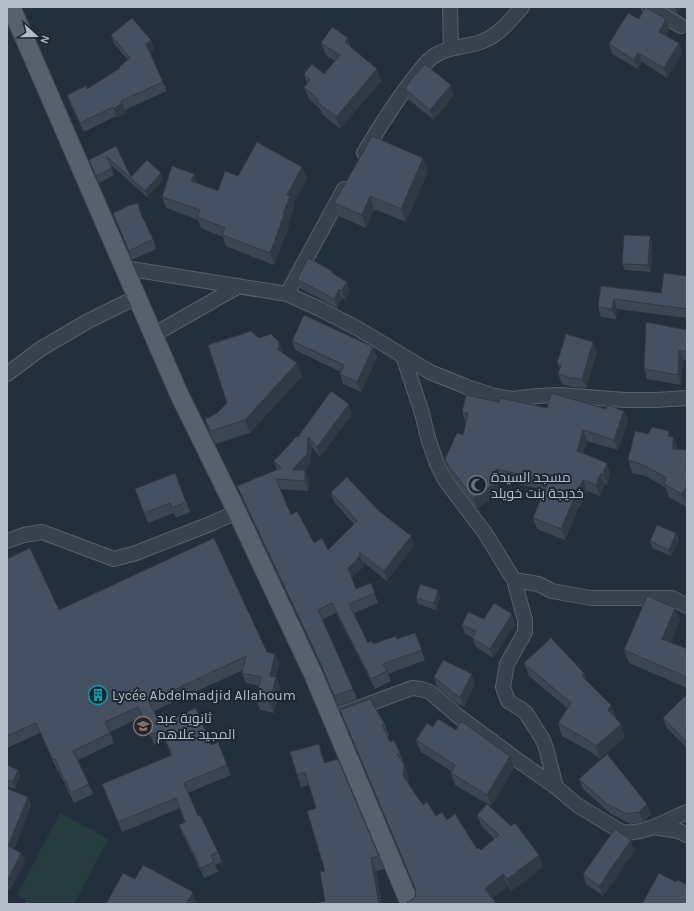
<svg xmlns="http://www.w3.org/2000/svg" width="694" height="911" font-family="Karla,Cairo,sans-serif">
	<style>
		.green { fill: #263c3f }
		.lines { fill: none; stroke-linecap: round; stroke-linejoin: round }
		.minor-casing { stroke: #565f6c; stroke-width: 16 }
		.major-casing { stroke: #414a57; stroke-width: 20 }
		.minor { stroke: #38414e; stroke-width: 14 }
		.major { stroke: #56606e; stroke-width: 18 }
		.wall { fill: #3b4654 }
		.shaded-wall { fill: #303945 }
		.building { fill: #455162; stroke: #303945 }
		.labels { text-anchor: middle; dominant-baseline: central; stroke-width: 4; stroke-linejoin: round; paint-order: stroke }
		.poi-label { font-size: 14px; fill: #b4bcc9; stroke: #1d2633; text-anchor: start }
	</style>
	<rect width="100%" height="100%" fill="#242f3e"/>
	<path class="green" d="M60,813L108,839L74,904H34L17,895Z"/>
	<g class="lines">
		<g class="minor-casing">
			<path id="minor" d="M450,7L451,49
				M649,7L681,26
				M364,153C380,126 397,99 417,74C423,66 429,58 439,53C452,46 469,47 483,41C499,35 511,20 522,7
				M125,268L287,294L320,309L357,328L430,372L467,387L495,396L513,399L537,396L560,395L625,400H656L687,398
				M287,294L344,189
				M153,335L239,286
				M403,356L422,413L428,438L437,464L445,480L485,533L514,580L538,584L552,591L591,598H672L687,606
				M7,374L42,348L90,320L137,297
				M7,541L24,535L42,532L114,559L136,553L210,524L237,512
				M514,580L525,620V632L507,664L503,687L508,701L521,709L526,713L543,740L546,748L556,787L577,805L620,831C638,838 670,819 687,812
				M331,718L412,688L421,689L430,692L458,716L516,759L556,787
				M654,827L679,831L687,835"/>
		</g>
		<g class="major-casing">
			<path id="major" d="M11,7L179,394L237,512L314,676L410,904"/>
		</g>
		<use href="#minor" class="minor"/>
		<use href="#major" class="major"/>
	</g>
	<path class="wall" d="M666,7H681L677,14Z
		M639,19L669,29L666,36L679,43L682,53L667,78L642,62L638,69L612,54L609,44Z
		M111,35L151,40L154,49L150,53L163,82L167,91L125,110L126,112L117,118L116,116L84,132L70,104L67,95L87,89L120,68L128,60L114,44Z
		M321,43L351,47L381,81L340,129L322,114L320,109L309,99L304,87L307,84L304,74H324L335,61L326,55Z
		M405,89L454,95L434,120L408,99Z
		M116,146L131,177L161,173L163,180L147,197L110,164L114,175L99,183L89,160Z
		M302,167L307,179L293,204L294,208L288,224L289,226L274,265L226,246L223,237L201,228L198,220L166,208L162,197L194,174L197,183L218,191L238,176Z
		M428,171L406,222L374,209L366,228L339,216L334,203Z
		M113,213H141L143,219L153,239L156,249L132,260Z
		M650,236L652,243L651,272L625,270L622,264Z
		M333,274L350,291L345,300L342,298L337,308L300,288L297,279Z
		M687,276V318L617,309L616,319L601,317L598,307L601,286L661,293Z
		M687,330V361L683,360L681,385L647,379L644,369Z
		M259,338L279,342L283,353L297,363L302,376L250,433L215,444L210,433L205,420L216,414L227,403Z
		M292,341L373,347L377,357L361,392L343,384L340,374L341,372L295,350Z
		M597,352L586,388L573,387L562,384L558,374L560,370L557,363Z
		M499,402L547,408L606,409L624,411L628,421L618,450L587,441L583,453L610,473L607,485L605,484L600,496L587,491L580,507L579,506L565,540L537,529L533,518L544,490L500,480L497,494L477,509L452,476L449,470L445,459L463,435L466,423L462,412Z
		M352,414L320,457L312,447L310,464L305,470L309,481L308,491L280,489L291,515L314,543L328,550L354,524L334,502L331,492L379,511L414,546L387,581L363,562L364,566L352,578L356,589L371,583L378,603L354,613L368,643L373,644L397,639L415,633L425,660L388,674L391,681L375,689L336,613L322,620L353,689L357,699L338,706L324,672L241,496L237,486L277,470L274,461L298,437Z
		M648,434L673,437L678,449L687,507L669,497L666,488L646,476L632,473L628,460Z
		M175,473L190,512L176,518L174,513L148,523L135,489Z
		M676,533L679,540L671,556L652,548L650,541Z
		M7,559L59,610L275,654L279,664L276,677L280,687L274,713L260,710L256,700L259,686L246,683L242,673L243,670L154,711L160,724L211,745L227,765L231,775L188,793L198,816L218,852L222,862L215,865L218,872L204,878L183,835L179,825L185,822L180,808L122,832L102,784L171,755L165,740L155,745L141,717L110,732L114,743L78,760L89,784L93,794L74,803L58,770H57L40,733L7,748Z
		M440,597L436,610L418,604L416,598Z
		M675,608L680,620L671,642L687,649V688L629,663L624,650Z
		M484,619L515,624L493,658L476,647L472,637L465,634L462,625Z
		M524,663L586,680L611,705L615,718L625,737L600,759L591,752L562,736L558,723L567,708L529,676Z
		M434,677L475,684L464,707L456,703L437,687Z
		M687,698V748L667,728L663,718Z
		M340,710L384,723L389,736H387L390,742L400,753L409,778L408,783L423,805L436,816L447,820L477,849L481,850L495,839L482,827L477,815L539,855L543,867L511,891L508,886L493,898L496,904H408L407,902L410,901L414,898L416,893V890L345,722Z
		M433,727L456,730L510,756L514,768L491,806L455,785L451,773V771L421,752L416,740Z
		M323,756L325,763L379,856L384,869L376,871L382,904H313L325,901V871L316,808L309,785L301,787L297,775Z
		M7,765L18,770L20,776L15,789L7,786Z
		M579,779L647,804L651,814L643,822L631,824L611,814L583,789Z
		M7,791L28,797L31,806L14,849L21,853L25,862L10,890L7,888Z
		M635,850L603,896L586,884L583,874Z"/>
	<path class="shaded-wall" d="M675,7H681L677,14Z
		M666,19L669,29L663,41L659,32Z
		M348,38L352,50L345,42Z
		M151,40L154,49L150,53L146,44Z
		M679,43L682,53L667,78L664,68Z
		M638,53L642,62L638,69L634,60Z
		M377,69L381,81L340,129L336,117Z
		M451,85L454,95L434,120L430,110Z
		M122,103L126,112L117,118L114,109Z
		M423,158L428,171L406,222L401,209Z
		M302,167L307,179L293,204L294,208L288,224L289,226L274,265L270,253L283,214L287,195Z
		M161,173L163,180L147,197L145,191Z
		M194,174L198,186L191,181Z
		M370,196L374,209L366,228L362,215Z
		M650,236L652,243L651,272L648,265Z
		M347,282L350,291L345,300L341,291Z
		M339,289L342,298L337,308L334,299Z
		M614,299L617,309L616,319L612,309Z
		M279,342L284,355L277,349Z
		M593,342L597,352L586,388L582,379Z
		M373,347L377,357L361,392L357,382Z
		M679,350L683,360L681,385L678,375Z
		M297,363L302,376L250,433L245,420Z
		M349,404L352,414L320,457L317,447Z
		M624,411L628,421L618,450L614,440Z
		M583,430L587,441L581,461L577,451Z
		M669,431L673,441V437L678,450L677,462L668,436Z
		M308,437L312,447L310,464L296,480L292,470Z
		M607,463L610,473L607,485L603,474Z
		M496,469L500,480L497,494L477,509L473,498Z
		M305,470L309,481L308,491L305,481Z
		M601,473L605,484L600,496L596,485Z
		M583,480L587,491L580,507L576,496Z
		M687,485V507L682,494Z
		M575,496L579,506L565,540L561,529Z
		M676,533L679,540L671,556L669,550Z
		M411,536L414,546L387,581L384,571Z
		M360,556L364,566L352,578L348,568Z
		M438,590L440,597L436,610L434,603Z
		M675,608L680,620L667,652L662,639Z
		M512,614L515,624L493,658L490,649Z
		M275,654L279,664L274,686L270,676Z
		M584,673L588,686L582,676Z
		M472,674L475,684L464,707L460,697Z
		M276,677L280,687L274,713L270,703Z
		M611,705L616,717L613,723L608,710Z
		M621,724L625,737L600,759L596,746Z
		M319,744L323,756L329,775L324,763Z
		M510,756L514,768L491,806L487,795Z
		M404,765L409,778L408,788L403,776Z
		M18,770L20,776L15,789L13,782Z
		M28,797L31,806L11,855L8,846Z
		M647,804L651,814L643,822L639,812Z
		M631,840L635,850L603,896L599,886Z
		M21,853L25,862L10,890L7,881Z
		M539,855L543,867L511,891L507,879Z
		M371,858L376,871L382,904H379Z
		M503,874L508,886L489,901L485,889Z
		M193,892L197,904H186Z"/>
	<path class="building" d="M645,7L666,19L659,32L679,43L664,68L638,53L634,60L609,44L628,13L639,19Z
		M132,18L151,40L146,44L163,82L121,101L122,103L114,109L113,107L80,123L67,95L86,86L87,89L120,68L119,67L130,58L111,35Z
		M332,27L348,38L345,42L377,69L336,117L317,102L319,100L304,87L310,80L304,74L312,64L324,74L340,55L321,43Z
		M425,64L451,85L430,110L405,89L411,79Z
		M372,136L423,158L401,209L370,196L362,215L334,203Z
		M257,142L302,167L287,195L290,196L283,214L284,215L270,253L222,235L225,228L197,217L200,210L162,197L172,166L194,174L191,181L218,191L225,171L238,176Z
		M116,146L131,177L147,160L161,173L145,191L106,156L112,168L96,176L89,160Z
		M138,203L141,214L153,239L129,251L113,213L128,206Z
		M624,235L650,236L648,265L622,264Z
		M308,258L332,271V273L347,282L341,291L339,289L334,299L297,279Z
		M664,273L687,276V309L614,299L612,309L598,307L601,286L661,293Z
		M304,315L373,347L357,382L340,374L344,365L292,341Z
		M646,322L687,330V352L679,350L678,375L644,369Z
		M251,331L259,338L271,334L279,342V346L277,349L297,363L245,420L211,431L205,420L207,418L216,414L227,403L208,345Z
		M566,334L593,342L582,379L570,378L558,374L561,365L557,363Z
		M331,391L349,404L317,447L308,437L307,454L292,470H305V481L276,479L291,515L297,511L314,543L322,538L328,550L357,521L331,492L347,477L379,511L411,536L384,571L359,552L360,556L348,568L356,589L371,583L375,593L349,604L368,643L372,641L373,644L396,636L397,639L415,633L422,650L383,664L387,671L371,679L332,603L318,610L353,689L334,696L320,662L237,486L281,468L274,461L297,436L298,437Z
		M551,393L606,409L607,405L624,411L614,440L583,430L577,451L607,463L603,474L601,473L596,485L583,480L576,496H575L561,529L533,518L548,481L496,469L494,484L473,498L448,465L445,459L457,433L463,435L468,413L462,412L466,395L499,402L500,398L547,408Z
		M652,427L669,431L668,436L673,437V449L687,450V453L686,455H687L686,470H687V485L682,494L664,484L666,477L641,464L628,460L635,431L648,434Z
		M175,473L186,502L172,508L170,503L144,513L135,489Z
		M657,525L676,533L669,550L650,541Z
		M214,538L267,652L275,654L270,676L276,677L270,703L256,700L261,677L242,673L246,656L149,702L160,724L196,708L211,745L218,742L227,765L184,783L198,816L200,815L218,852L211,855L214,862L201,868L179,825L185,822L176,798L118,822L102,784L172,755L161,730L151,735L138,707L105,722L110,733L73,751L89,784L71,793L55,759L53,760L36,723L7,736V559L30,548L59,610Z
		M420,584L438,590L434,603L416,598Z
		M647,596L675,608L662,639L687,649V677L624,650Z
		M494,603L512,614L490,649L472,638L476,631L462,625L468,612L484,619Z
		M551,638L584,673L582,676L611,705L608,710L621,724L596,746L586,739L558,723L571,703L524,663Z
		M443,660L472,674L460,697L453,693L434,677Z
		M685,696L687,698V742L663,718Z
		M370,699L384,723L382,725L390,742L394,740L400,753L397,754L404,765L403,776L423,805L427,802L436,816L442,812L447,820L455,814L477,849L479,848L481,850L499,835L477,815L487,804L511,826L515,823L539,855L507,879L503,874L485,889L495,902L493,904H409L407,902L410,901L414,898L416,893L415,888L340,710Z
		M438,719L456,730L461,721L510,756L487,795L451,773L455,765L416,740L427,723L433,727Z
		M319,744L324,763L338,759L379,856L371,858L379,904H313L325,901L320,872L325,871L307,811L316,808L305,772L297,775L290,752Z
		M607,754L647,804L639,812L627,814L607,804L579,779Z
		M7,765L18,770L13,782L7,780Z
		M8,789L28,797L8,846L21,853L7,881V791Z
		M615,829L631,840L599,886L583,874Z
		M143,865L193,892L186,904H106L123,873L135,879Z
		M659,873L676,882L678,880L687,885V904H642Z
		M27,901L31,904H25Z"/>
	<defs>
		<g id="mosque-ring" transform="scale(1)"><circle r="9.5" fill="#1d2633" stroke="#6b7280" stroke-width="1.5"/><path d="M3.5-4.9A6 6 0 1 0 3.5 4.9A5 5 0 1 1 3.5-4.9Z" fill="#6b7280"/></g>
		<g id="building-ring" transform="scale(1)"><circle r="9.5" fill="#1d2633" stroke="#0f9aa8" stroke-width="1.5"/><path d="M-4-6H4V6H1V3H-1V6H-4ZM-2.5-4.3h1.7v1.8h-1.7ZM.8-4.3h1.7v1.8H.8ZM-2.5-1h1.7V.8h-1.7ZM.8-1h1.7V.8H.8Z" fill="#0f9aa8"/></g>
		<g id="school-ring" transform="scale(1)"><circle r="9.5" fill="#1d2633" stroke="#8d6e63" stroke-width="1.5"/><path d="M0-5L7-2L0 1L-7-2ZM-4 1L0 2.5L4 1V4Q0 6-4 4Z" fill="#8d6e63"/></g>
	</defs>
	<g fill-rule="evenodd">
		<use href="#mosque-ring" x="477" y="485"/>
		<use href="#building-ring" x="98" y="695"/>
		<use href="#school-ring" x="143" y="726"/>
	</g>
	<g class="labels">
		<g class="poi-label">
			<text x="491" y="477">مسجد السيدة<tspan x="491" dy="16">خديجة بنت خويلد</tspan></text>
			<text x="112" y="695">Lycée Abdelmadjid Allahoum</text>
			<text x="157" y="718">ثانوية عبد<tspan x="157" dy="16">المجيد علاهم</tspan></text>
		</g>
	</g>
	<rect width="694" height="911" fill="none" stroke="#b4bcc9" stroke-width="16"/>
	<g transform="translate(36 36) rotate(111)" stroke="#1d2633" stroke-width="3" paint-order="stroke">
	<path d="M0-3L7 15L0 10L-7 15Z" fill="#b4bcc9"/>
	<text y="-6" font-size="11" font-weight="bold" text-anchor="middle" fill="#b4bcc9">N</text>
	</g>
</svg>
